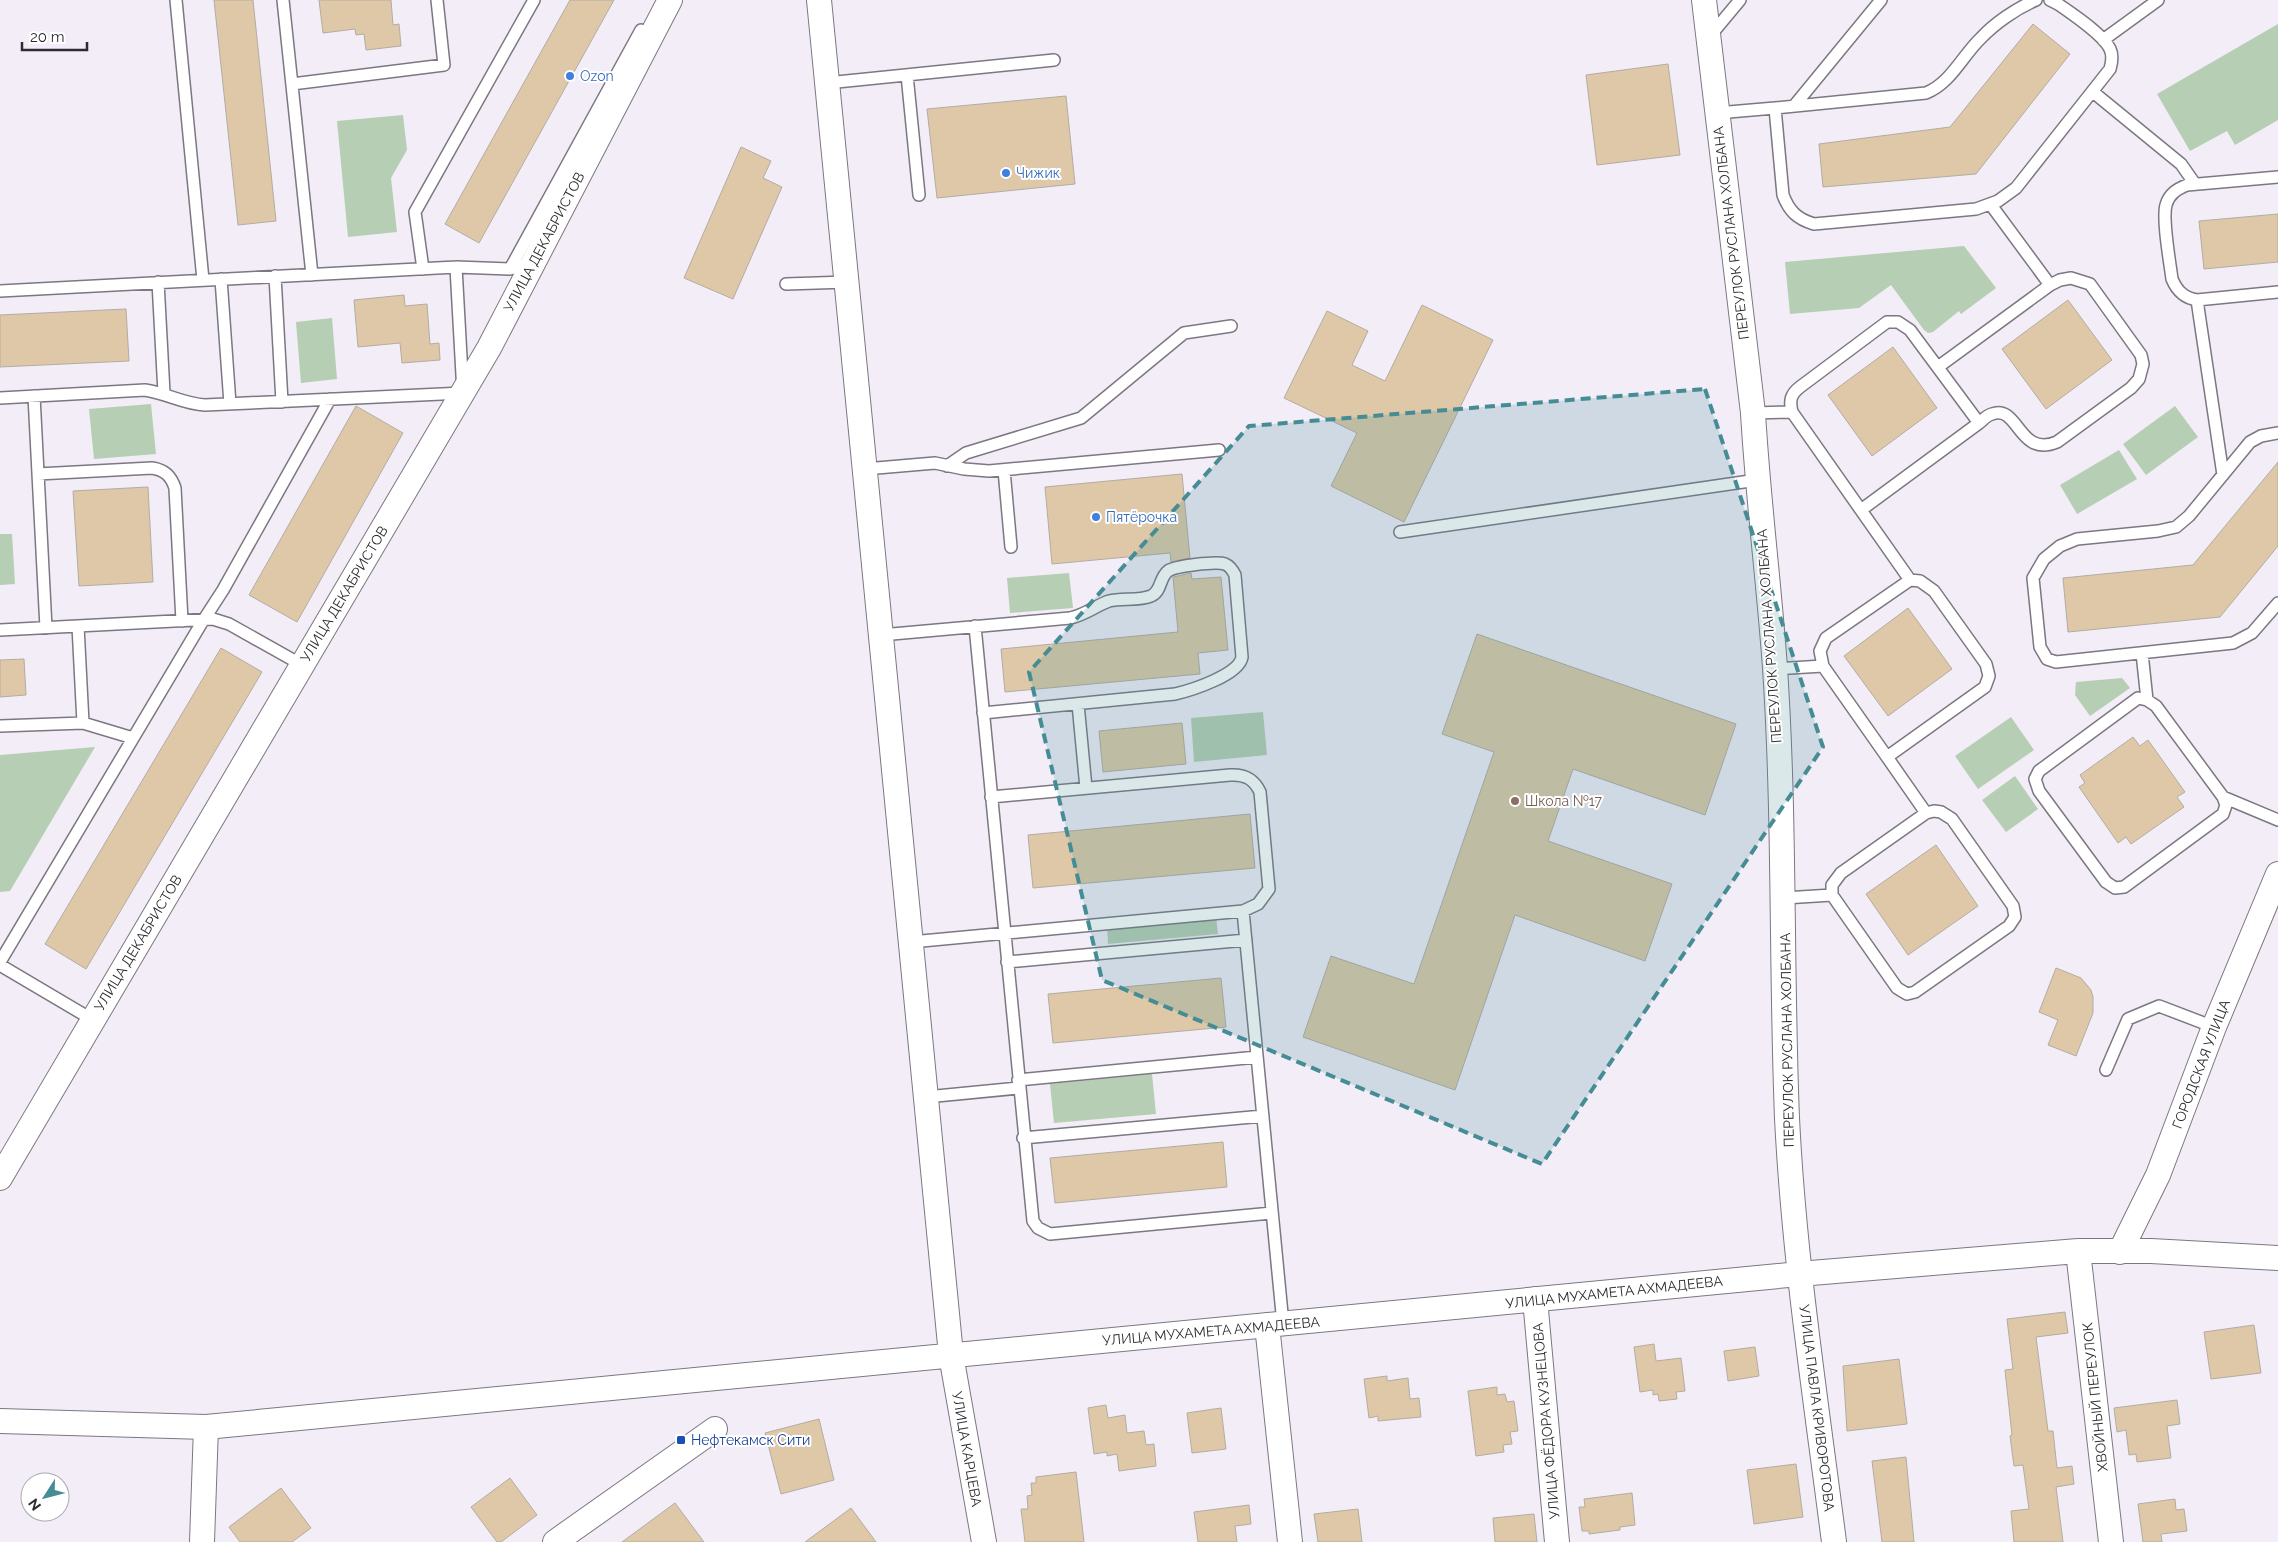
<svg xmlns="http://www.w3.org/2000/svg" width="2278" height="1542" font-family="Raleway,sans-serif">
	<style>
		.green { fill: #b6ceb3 }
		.building { fill: #dec8a8; stroke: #b3aca3 }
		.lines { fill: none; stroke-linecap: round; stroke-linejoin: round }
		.lane-casing { stroke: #7c7780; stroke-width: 14 }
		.street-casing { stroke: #7c7780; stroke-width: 26 }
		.lane { stroke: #fff; stroke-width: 11 }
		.street { stroke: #fff; stroke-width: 24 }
		.marked { fill: #468c95; fill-opacity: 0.2; stroke: #468c95; stroke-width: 4; stroke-dasharray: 10 6; stroke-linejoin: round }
		.shop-dot { fill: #3f7fe0; stroke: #fff; stroke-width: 2 }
		.education-dot { fill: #8d6e63; stroke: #fff; stroke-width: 2 }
		.transit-dot { fill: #1a4fb4; stroke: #fff; stroke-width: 2 }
		.labels { text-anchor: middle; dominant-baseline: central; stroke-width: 4; stroke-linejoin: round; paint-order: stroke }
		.shop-label { font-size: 14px; fill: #366cbe; stroke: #fff; text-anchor: start }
		.street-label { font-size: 14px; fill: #2d2b2f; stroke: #fff }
		.education-label { font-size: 14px; fill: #785e54; stroke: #fff; text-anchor: start }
		.transit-label { font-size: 14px; fill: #164399; stroke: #fff; text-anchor: start }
	</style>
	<rect width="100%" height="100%" fill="#f2edf7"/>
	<path class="green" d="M2278,24V120L2235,145L2227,131L2190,151L2157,94Z
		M403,115L407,150L391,178L397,232L348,237L337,121Z
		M1964,246L1996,288L1961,314L1959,311L1933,332L1928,333L1924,330L1891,285L1859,308L1790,314L1785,262Z
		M332,318L337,379L301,383L296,322Z
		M151,404L156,454L94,459L89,409Z
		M2175,406L2198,437L2146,475L2123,444Z
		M2119,450L2137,479L2077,514L2060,485Z
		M0,534H12L15,584L0,585Z
		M1069,573L1073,608L1010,613L1007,578Z
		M2122,678L2130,688L2090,716L2075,695L2076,682Z
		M1263,712L1267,755L1194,762L1191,718Z
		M2011,717L2034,750L1978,789L1955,756Z
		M95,747L10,891L0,892V755Z
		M2015,776L2038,809L2006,832L1982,800Z
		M1216,916L1218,934L1108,944L1107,926Z
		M1152,1074L1156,1114L1054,1123L1050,1084Z"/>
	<path class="building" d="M214,0H253L276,221L238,225Z
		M319,0H391L393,25L399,24L401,46L366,50L364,34L356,35L355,29L323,33Z
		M570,0H614L479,243L445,224Z
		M2033,24L2070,54L1976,174L1823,187L1819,144L1950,127Z
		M1668,64L1680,155L1597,165L1586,75Z
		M1066,96L1075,184L937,198L927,109Z
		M741,147L771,161L763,178L782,187L733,299L684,278Z
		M2278,214V262L2204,269L2199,221Z
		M404,295L405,306L427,304L430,344L439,343L440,360L402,363L400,343L358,347L354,300Z
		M2068,300L2112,360L2046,409L2002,349Z
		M1422,305L1493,340L1404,522L1331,486L1357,433L1284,398L1327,311L1368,331L1352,365L1385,381Z
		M126,309L129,361L0,367V315Z
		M1893,347L1937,408L1872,456L1828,395Z
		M356,406L403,433L297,622L249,595Z
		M2278,462V546L2220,617L2068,632L2063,578L2193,565Z
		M1182,474L1190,558L1171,562L1170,553L1052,564L1045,487Z
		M148,487L153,582L79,586L73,491Z
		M1191,573L1192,579L1221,577L1228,650L1198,653L1200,674L1005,692L1001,649L1178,632L1173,577Z
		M1908,608L1952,669L1888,716L1844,656Z
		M1477,634L1736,724L1705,815L1573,769L1548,841L1672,884L1645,961L1515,915L1455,1090L1303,1037L1331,956L1414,984L1494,752L1442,734Z
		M221,648L262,672L86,969L45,944Z
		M24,659L26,695L0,697V660Z
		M1182,723L1186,764L1103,772L1099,731Z
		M2133,737L2140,746L2148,740L2185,792L2177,797L2184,807L2131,844L2126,837L2118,843L2079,787L2085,783L2080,775Z
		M1250,814L1255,868L1033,888L1028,835Z
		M1936,845L1978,906L1908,955L1866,894Z
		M2056,968L2081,978L2091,990L2093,997V1013L2076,1056L2048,1045L2058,1020L2039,1012Z
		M1221,978L1226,1027L1053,1043L1048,994Z
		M1223,1142L1227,1187L1055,1203L1050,1158Z
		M2065,1312L2068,1333L2036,1337L2048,1431H2053L2057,1468L2072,1466L2074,1484L2056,1487L2063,1542H2014L2011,1511L2029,1509L2023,1465L2014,1466L2010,1436L2012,1435L2005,1370L2013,1369L2007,1319Z
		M2254,1325L2261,1373L2211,1379L2204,1332Z
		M1654,1344L1656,1361L1681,1358L1685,1391L1676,1392L1677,1399L1659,1401L1658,1394L1653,1395V1390L1640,1392L1634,1347Z
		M1755,1347L1759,1376L1728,1381L1724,1351Z
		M1899,1359L1907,1424L1847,1431L1843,1366Z
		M1387,1376V1381L1408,1378L1410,1399L1419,1398L1421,1417L1378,1421V1416L1369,1418L1364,1379Z
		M1497,1387V1395L1505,1394L1507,1402L1514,1401L1518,1431L1510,1432L1512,1444L1503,1445L1504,1452L1476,1456L1468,1391Z
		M2177,1400L2180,1424L2167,1426L2171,1458L2137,1462L2136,1454L2129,1455L2126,1430L2117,1432L2114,1408Z
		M1106,1405L1108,1418L1125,1415L1127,1433L1144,1431L1146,1445L1154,1444L1156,1466L1119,1471L1117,1454L1107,1456V1452L1094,1454L1088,1408Z
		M1221,1408L1226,1449L1192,1453L1187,1413Z
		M819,1419L834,1480L781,1494L765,1433Z
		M1906,1457L1914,1542H1882L1872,1461Z
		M1796,1464L1803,1517L1754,1524L1747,1470Z
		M1076,1472L1084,1542H1025L1021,1509H1028L1027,1496L1032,1495L1031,1483H1036V1477Z
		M510,1478L537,1515L501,1542H497L471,1507Z
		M281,1488L311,1528L292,1542H240L229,1527Z
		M1632,1493L1635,1525L1620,1527V1530L1589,1534V1531H1582L1579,1507H1585L1584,1499Z
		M2175,1499L2176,1510L2184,1509L2187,1531L2161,1534L2162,1542H2143L2138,1504Z
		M675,1503L704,1542H622Z
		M1249,1505L1251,1524L1235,1526L1237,1542H1198L1194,1512Z
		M851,1508L876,1542H805L843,1514Z
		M1358,1509L1362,1542H1318L1314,1514Z
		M1534,1514L1537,1542H1495L1493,1518Z"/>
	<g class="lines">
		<g class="lane-casing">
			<path id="lane" d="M176,0L203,280
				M283,0L312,275
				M2036,0C2017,8 1995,23 1981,38C1962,56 1951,83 1926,93L1775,108L1783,195C1789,211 1797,219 1814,224L1976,209L1998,201L2016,188L2110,69C2112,62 2113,55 2110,49C2103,34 2072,14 2058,4L2050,0
				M1710,36L1740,0
				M2103,40L2158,0
				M907,75L919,195
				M827,83L1054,60
				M292,84L444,65L437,0
				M2093,92L2181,164L2195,184
				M1794,106L1881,0
				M1717,113L1775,108
				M2278,177L2187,185C2177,189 2169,194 2166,205C2162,219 2170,263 2172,279C2177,291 2184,298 2197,300L2278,292
				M1991,205L2050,285
				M423,269L415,212L534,0
				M510,269L641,30
				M275,276L282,402
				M221,279L230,404
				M158,282L164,393
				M786,284L847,282
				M0,291L456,267L510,269L532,263
				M2197,300L2223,475
				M1938,367L2050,285L2060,280L2071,278L2090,284L2141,355L2143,364L2139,379L2131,388L2057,442C2018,458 2019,404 1992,414C1987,415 1983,420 1979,423
				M34,396L46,628
				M0,398L145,390C166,393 184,404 205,405L463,393L456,267
				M1753,413L1792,412
				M2278,433L2261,436L2250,442L2189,516L2176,527L2158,531L2077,539L2060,546L2044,559L2033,578L2040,647L2047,659L2056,662L2233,643L2252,633L2278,603
				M947,466L966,453L1081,418L1184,333L1231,326
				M865,469L935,463L964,469L989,471L1219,450
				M1004,470L1011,547
				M38,474L152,468C165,470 171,476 175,488L182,621
				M1861,510L1979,423L1910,330L1898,322H1887L1800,387C1791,394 1789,400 1792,412L1910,580
				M1400,532L1757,480
				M1910,580L1920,581L1934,591L1986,664L1989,676L1985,687L1887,757L1823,666L1820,651L1826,638Z
				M78,626L83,723
				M975,626L1033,1221L1038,1228L1050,1234L1272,1213
				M0,630L213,619L229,624L302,665
				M881,635L1070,618C1085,615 1095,606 1109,601C1122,598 1139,601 1151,596C1162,591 1159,578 1168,571C1175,566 1216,561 1225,564C1230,566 1233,571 1235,575L1242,657C1239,675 1192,690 1175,694L983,713
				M2142,653L2147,700
				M1775,669L1823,666
				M2138,698L2147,700L2156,706L2223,797L2226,805L2223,814L2124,887L2115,888L2106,882L2039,791L2035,779L2039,771Z
				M1078,704L1086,788
				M0,726L83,723L133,738
				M1887,757L1926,813
				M2223,797L2278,820
				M1934,811L1941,812L1952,819L2013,906L2015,917L2009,926L1915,992L1907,994L1897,988L1832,895V885L1841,873L1926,813Z
				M1784,898L1832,895
				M1243,911L1283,1324
				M911,942L1243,911L1258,904L1269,889L1260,792C1254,779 1245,774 1230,775L991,797
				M0,962L201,624L223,590L330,399
				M1007,962L1246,940
				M0,965L93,1020
				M2106,1070L2128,1019L2159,1006L2214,1027
				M1018,1080L1257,1057
				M926,1097L1019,1088
				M1023,1138L1263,1116"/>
		</g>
		<g class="street-casing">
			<path id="street" d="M819,0L951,1355L984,1542
				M1704,0L1753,413C1758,499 1769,583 1775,668C1785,818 1781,968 1787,1118C1794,1260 1816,1401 1834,1542
				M0,1178L489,348L670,0
				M2078,1251L2111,1542
				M2120,1252L2158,1175L2214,1027L2278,874
				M1535,1299L1557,1542
				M1267,1325L1290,1542
				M0,1421L206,1427L1799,1274L2078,1251H2151L2278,1258
				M202,1542L206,1427
				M555,1542L715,1429"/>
		</g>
		<use href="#lane" class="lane"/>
		<use href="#street" class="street"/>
	</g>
	<path class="marked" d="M1705,389L1823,747L1542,1164L1102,980L1029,672L1249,426Z"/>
	<g class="shop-dot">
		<circle cx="570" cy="76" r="5"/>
		<circle cx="1006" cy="173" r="5"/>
		<circle cx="1096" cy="517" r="5"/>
	</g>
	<circle class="education-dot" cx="1515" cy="801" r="5"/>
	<rect class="transit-dot" x="676" y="1435" width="10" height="10" rx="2.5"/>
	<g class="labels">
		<g class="shop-label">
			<text x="580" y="76">Ozon</text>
			<text x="1016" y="173">Чижик</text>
			<text x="1106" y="517">Пятёрочка</text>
		</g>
		<g class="street-label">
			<text transform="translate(1731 233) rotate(-97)">ПЕРЕУЛОК РУСЛАНА ХОЛБАНА</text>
			<text transform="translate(544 242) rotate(-62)">УЛИЦА ДЕКАБРИСТОВ</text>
			<text transform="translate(344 594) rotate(-59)">УЛИЦА ДЕКАБРИСТОВ</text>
			<text transform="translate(1769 636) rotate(-94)">ПЕРЕУЛОК РУСЛАНА ХОЛБАНА</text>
			<text transform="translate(138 943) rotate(-59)">УЛИЦА ДЕКАБРИСТОВ</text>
			<text transform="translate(1787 1040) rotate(-91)">ПЕРЕУЛОК РУСЛАНА ХОЛБАНА</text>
			<text transform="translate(2201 1064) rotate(-69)">ГОРОДСКАЯ УЛИЦА</text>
			<text transform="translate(1614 1292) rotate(-6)">УЛИЦА МУХАМЕТА АХМАДЕЕВА</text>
			<text transform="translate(1211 1331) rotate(-5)">УЛИЦА МУХАМЕТА АХМАДЕЕВА</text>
			<text transform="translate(2095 1397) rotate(-96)">ХВОЙНЫЙ ПЕРЕУЛОК</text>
			<text transform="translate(1817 1408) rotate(83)">УЛИЦА ПАВЛА КРИВОРОТОВА</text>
			<text transform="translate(1546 1421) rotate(-95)">УЛИЦА ФЁДОРА КУЗНЕЦОВА</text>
			<text transform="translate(967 1449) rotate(80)">УЛИЦА КАРЦЕВА</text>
		</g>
		<g class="education-label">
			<text x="1525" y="801">Школа №17</text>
		</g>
		<g class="transit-label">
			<text x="691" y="1440">Нефтекамск Сити</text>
		</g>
	</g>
	<g transform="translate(45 1497) rotate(234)"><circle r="24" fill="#ffffff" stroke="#abaaac"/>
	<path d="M0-4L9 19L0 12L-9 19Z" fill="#468c95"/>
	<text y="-8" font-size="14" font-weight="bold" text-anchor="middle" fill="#2d2b2f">N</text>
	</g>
	<path d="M22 42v8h65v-8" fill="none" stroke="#2d2b2f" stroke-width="2.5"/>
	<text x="30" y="42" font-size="15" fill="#2d2b2f" stroke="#ffffff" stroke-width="4" paint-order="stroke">20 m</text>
</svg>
